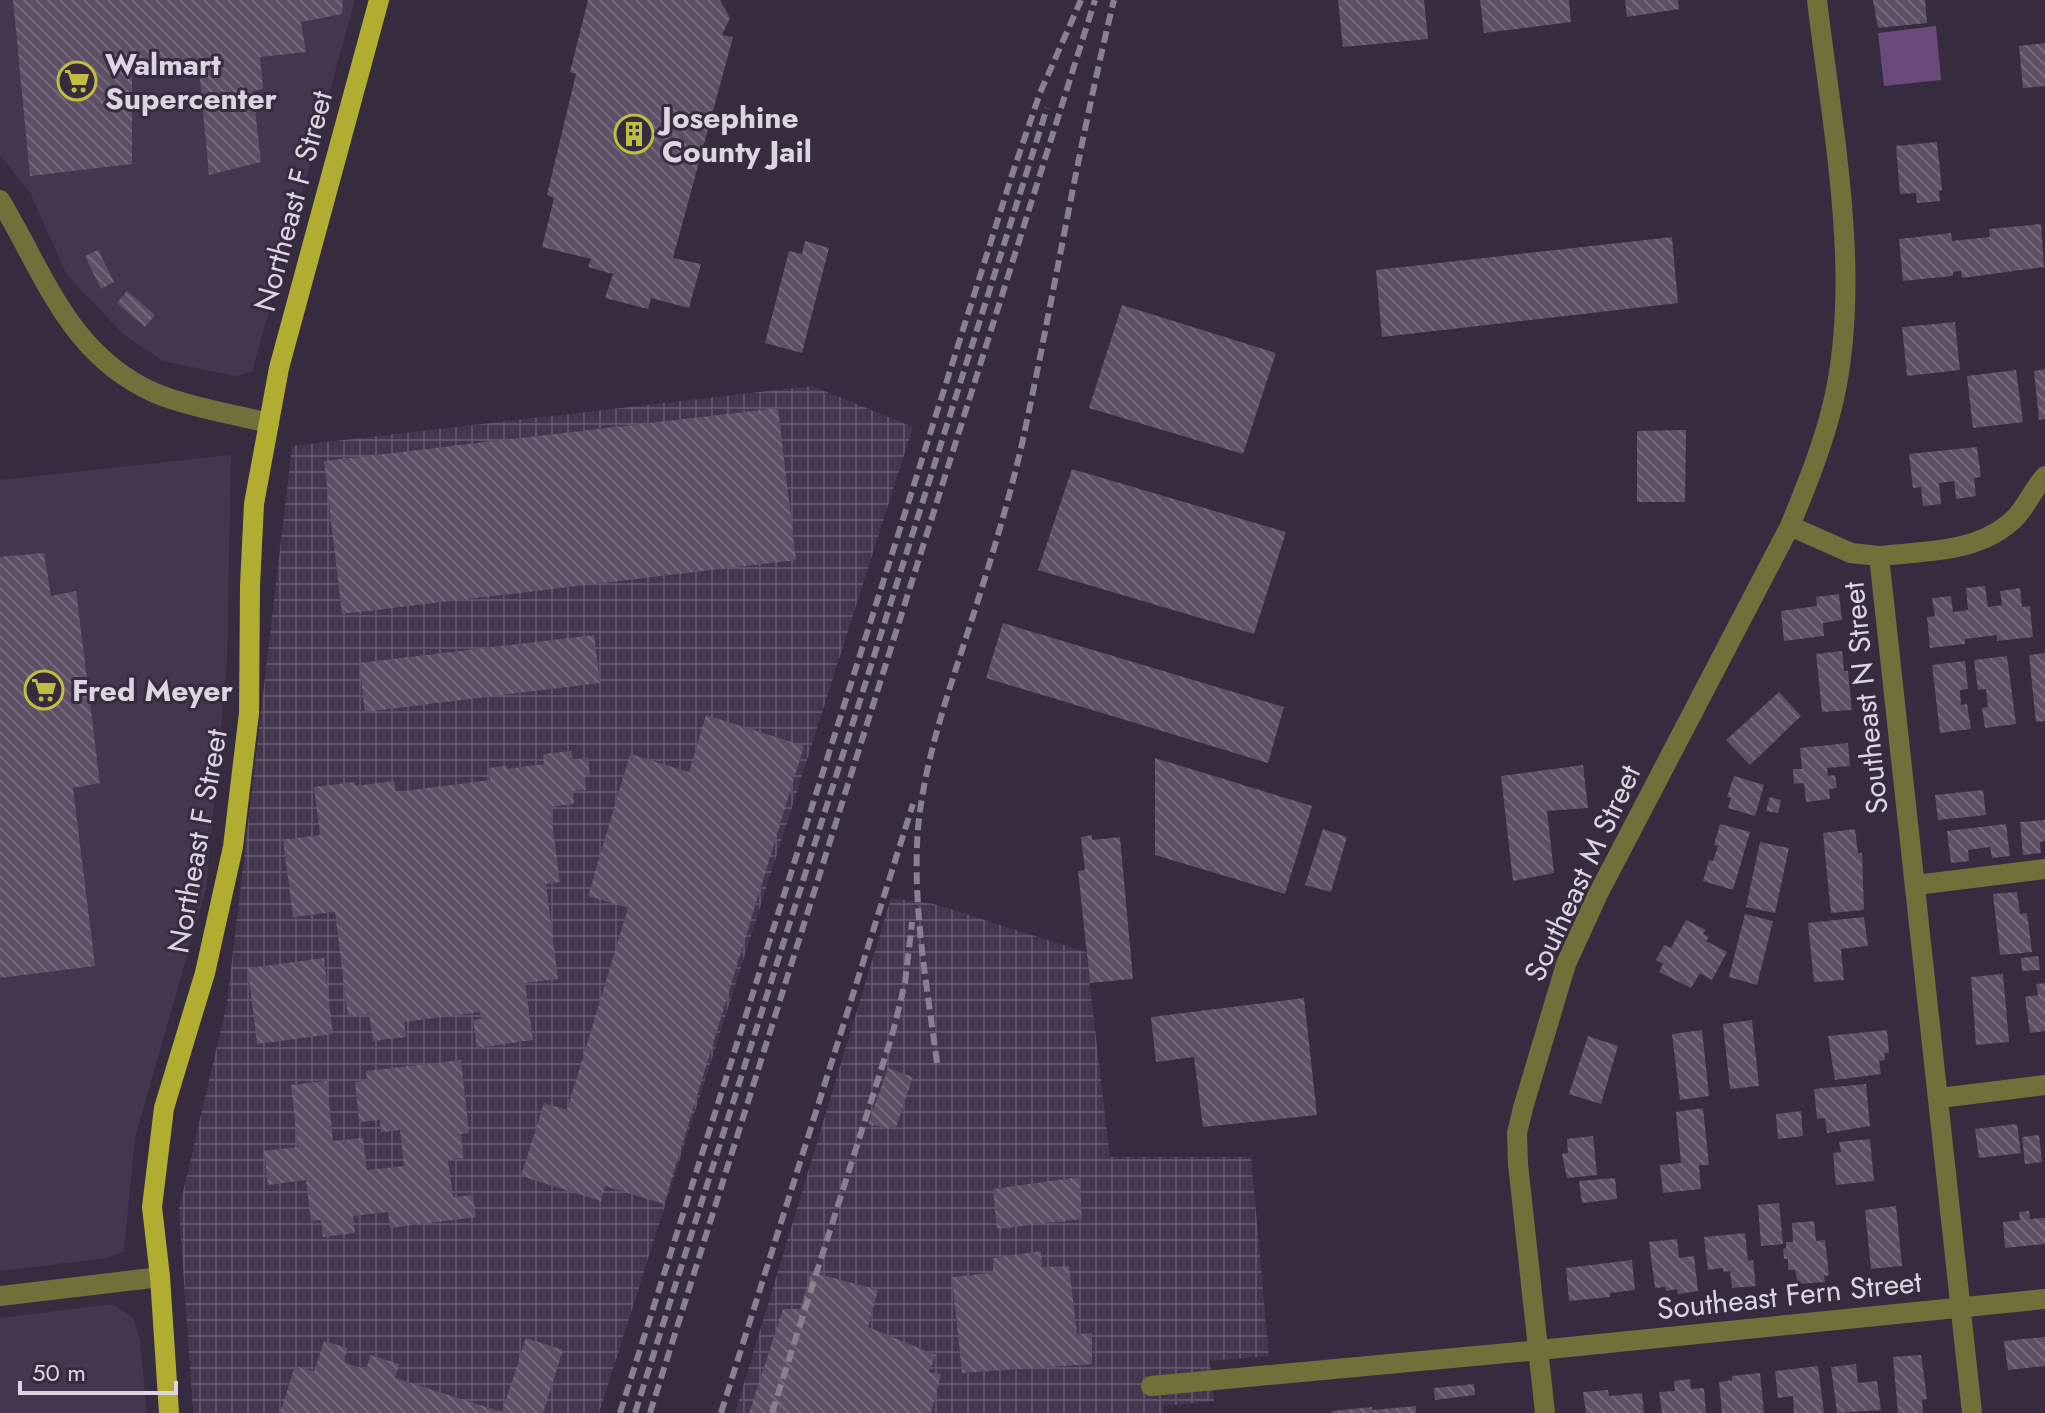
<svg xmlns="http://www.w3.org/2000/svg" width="2045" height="1413" font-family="Jost,sans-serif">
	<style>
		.built { fill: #44364e }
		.industrial { fill: url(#industrial-grid) }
		.grass { fill: #694a7b }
		.building { fill: url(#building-back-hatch) }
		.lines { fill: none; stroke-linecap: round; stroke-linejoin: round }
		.minor { stroke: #71703a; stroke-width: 20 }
		.major { stroke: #b1ad30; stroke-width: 20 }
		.rail { stroke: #898090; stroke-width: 6; stroke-dasharray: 12 6; stroke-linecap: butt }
		.labels { text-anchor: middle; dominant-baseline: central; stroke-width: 6; stroke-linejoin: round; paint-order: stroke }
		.poi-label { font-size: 30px; font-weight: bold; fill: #ddd6e2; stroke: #372b3f; text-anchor: start }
		.street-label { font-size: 30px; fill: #ddd6e2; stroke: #372b3f }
	</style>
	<defs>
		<pattern id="industrial-grid" width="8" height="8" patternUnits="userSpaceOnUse" patternTransform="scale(2)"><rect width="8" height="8" fill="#44364e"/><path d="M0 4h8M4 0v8" fill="none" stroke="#5f5267"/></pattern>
		<pattern id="building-back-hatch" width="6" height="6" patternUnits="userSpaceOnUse" patternTransform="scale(2)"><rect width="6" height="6" fill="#5d5065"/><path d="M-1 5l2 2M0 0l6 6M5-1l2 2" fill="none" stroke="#74687b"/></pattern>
	</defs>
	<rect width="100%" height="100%" fill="#372b3f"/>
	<path class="built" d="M0,0H355L252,372L235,376L163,361L124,335L67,275L30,193L0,155Z
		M231,455L227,662L206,889L135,1138L124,1251L107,1258L0,1271V480Z
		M112,1304L133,1317L140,1341L147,1413H0V1318Z"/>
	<path class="industrial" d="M812,386L913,427L599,1413H193L179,1209L227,1003L292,446Z
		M891,898L934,904L1086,952L1110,1157H1251L1269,1356L1210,1361L1214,1401L1163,1406V1413H735Z"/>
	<path class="grass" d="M1936,26L1941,80L1884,86L1878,33Z"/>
	<path class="building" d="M13,0H343L342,14L301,22L306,52L260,57L263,89L253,91L261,162L209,175L199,68L132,73V164L30,176Z
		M588,0H720L730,18L722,35L733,37L673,258L701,264L689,308L651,298L648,309L605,298L613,274L588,267L591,259L542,247L554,198L547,195L576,74L570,72Z
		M1338,0H1424L1428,39L1343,47Z
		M1480,0H1569L1571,22L1484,33Z
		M1625,0H1678L1679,9L1627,17Z
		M1873,0H1925L1927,23L1878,28Z
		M2045,43V86L2023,88L2019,46Z
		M1937,142L1942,190L1939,191L1940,201L1917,203L1916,193L1900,194L1896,146Z
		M2041,224L2044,267L1962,278L1961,271L1953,272V276L1903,281L1899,239L1951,233L1952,241L1990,237L1989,229Z
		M1672,237L1678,303L1382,337L1376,270Z
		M805,241L829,248L802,353L765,343L789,251L802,254Z
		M98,250L114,282L101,289L85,256Z
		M127,291L155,315L145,327L117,303Z
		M1122,305L1276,353L1243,454L1089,408Z
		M1955,322L1960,370L1907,376L1902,327Z
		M2045,369V419L2039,420L2034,371Z
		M2016,370L2023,422L1973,428L1967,376Z
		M778,408L796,560L342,614L324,461Z
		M1686,430L1685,502H1637V431Z
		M1977,447L1981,477L1974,478L1976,496L1956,499L1954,481L1939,483L1941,504L1923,506L1921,487L1913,488L1909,454Z
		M1072,469L1286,532L1254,634L1038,570Z
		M44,553L51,596L76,591L100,783L73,788L95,966L0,978V557Z
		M1985,586L1988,607L2002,605L2000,591L2020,588L2022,607L2030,606L2033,637L1997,641V635L1965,639V644L1930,648L1927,617L1935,616L1932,598L1951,596L1953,612L1968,610L1966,588Z
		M1839,594L1842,620L1823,623L1824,636L1784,641L1781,611L1817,606L1816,597Z
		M1003,623L1284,707L1268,763L986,678Z
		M594,635L600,683L365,712L359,663Z
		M1842,651L1844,671H1848L1852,710L1822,712L1816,654Z
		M2045,653V721L2036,722L2029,655Z
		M2007,656L2016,724L1985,728L1982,708L1988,707L1986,689L1978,690L1974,660Z
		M1965,661L1968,689L1960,690L1961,705L1967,704L1971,729L1940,733L1932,665Z
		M1779,692L1801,716L1750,765L1726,740Z
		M706,715L804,746L664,1204L605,1186L601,1201L521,1176L544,1103L567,1110L628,908L588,896L630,754L689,772Z
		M1848,743L1850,766L1827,768L1828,776L1835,775L1837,788L1829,789L1830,799L1806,802L1804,783L1794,784L1793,769H1802L1800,748Z
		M571,751L573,760L588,757L590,775L585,776L586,790L573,791L574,804L550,807L560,882L546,884L558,979L525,983L533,1040L477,1048L473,1020L481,1019L480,1012L404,1022L406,1037L373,1041L369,1014L348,1017L335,912L293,917L283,840L320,835L314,787L355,782V786L394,781L396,792L490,780L489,768L507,766V769L544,764L543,754Z
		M1155,758L1312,806L1285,894L1155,855Z
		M1583,765L1588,808L1547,811L1554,873L1513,881L1501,776Z
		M1734,776L1764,785L1755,816L1728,808L1731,798L1727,797Z
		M1983,790L1986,815L1938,820L1935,795Z
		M1770,797L1781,800L1778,813L1766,811Z
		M2045,820V841L2040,842L2041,853L2023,855L2020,822Z
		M1720,824L1750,832L1733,890L1703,881L1709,860L1713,861L1718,846L1714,845Z
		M2006,824L2010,856L1992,858L1990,847L1968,850L1969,861L1951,863L1947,831Z
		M1323,829L1347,837L1331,892L1305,885Z
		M1855,829L1858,853H1862L1864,910L1831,913L1823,833Z
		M1092,835V840L1120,837L1133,979L1090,983L1078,871L1085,870L1081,837Z
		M1760,842L1789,848L1775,913L1746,907Z
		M2017,892L2020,914L2027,913L2032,952L2000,955L1993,894Z
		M1745,914L1773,921L1757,985L1729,977Z
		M1864,917L1868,946L1841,949L1844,980L1814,982L1808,923Z
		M1686,920L1706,930L1703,934L1709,937L1706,941L1727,952L1712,980L1700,973L1691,988L1659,972L1663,964L1656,960L1664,945L1671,948Z
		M2038,956L2040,970L2022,971L2021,958Z
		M324,958L333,1034L257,1044L248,968Z
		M2003,974L2009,1042L1976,1045L1971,977Z
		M2045,983V1031L2030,1033L2025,997L2038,995L2036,984Z
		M1304,998L1317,1115L1203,1127L1194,1057L1156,1062L1151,1017Z
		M1752,1020L1759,1086L1730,1089L1723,1024Z
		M1702,1030L1709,1096L1680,1100L1672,1034Z
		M1887,1030L1889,1053H1884L1885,1060L1879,1061L1881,1074L1835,1080L1828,1036Z
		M1588,1036L1618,1046L1601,1104L1569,1094Z
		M461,1060L469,1133L461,1134L464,1158L448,1160L453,1197L473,1195L476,1217L390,1228L388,1212L353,1216L355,1233L323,1237L321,1220L311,1221L306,1180L268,1185L264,1151L298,1147L291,1085L327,1081L333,1141L363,1138L367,1170L404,1166L400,1130L381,1132L380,1120L359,1122L355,1082L367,1081L366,1071Z
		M888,1068L913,1077L895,1130L868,1124Z
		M1866,1084L1870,1126L1827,1133L1825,1118L1817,1119L1814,1089Z
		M1703,1108L1709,1165H1699L1701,1189L1663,1193L1660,1165L1681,1163L1676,1112Z
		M1801,1111L1803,1136L1778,1139L1776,1114Z
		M2017,1124L2021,1153L1979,1158L1975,1129Z
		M2039,1135L2042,1162L2025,1164L2022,1137Z
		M1593,1136L1597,1175L1567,1178L1562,1154L1568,1153L1567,1139Z
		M1870,1139L1874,1181L1836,1185L1833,1153L1841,1152L1839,1142Z
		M1079,1177L1082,1219L997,1229L993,1189Z
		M1615,1178L1617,1199L1582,1203L1579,1181Z
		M1779,1203L1783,1244L1761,1246L1758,1205Z
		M1896,1206L1902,1266L1871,1269L1865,1210Z
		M2029,1211L2030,1219L2045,1218V1244L2005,1248L2003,1222L2020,1220L2019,1212Z
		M1814,1221L1816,1241L1825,1240L1829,1275L1824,1276L1825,1282L1798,1284L1795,1270H1788V1259H1784L1783,1249L1786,1248V1242H1793L1792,1223Z
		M1745,1233L1748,1261L1753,1260L1756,1286L1732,1288L1730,1271L1723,1272V1268L1708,1270L1704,1237Z
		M1677,1239L1679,1258L1694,1256L1698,1291L1678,1294L1677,1289L1666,1291L1665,1287L1655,1288L1649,1242Z
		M1041,1251L1042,1267L1069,1266L1077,1334L1092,1333V1364L962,1373L952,1277L993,1273V1258Z
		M1632,1260L1635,1290L1610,1293V1297L1569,1301L1566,1268Z
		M811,1272L878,1290L868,1327L936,1355L929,1372L941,1374L931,1413H749L783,1309H800Z
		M2045,1337V1366L2008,1370L2004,1341Z
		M526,1338L563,1350L543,1413H280L295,1366L314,1372L324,1341L348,1348L343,1362L366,1370L370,1355L399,1364L395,1378L502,1412Z
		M1921,1355L1927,1399L1922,1400L1923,1413H1898L1893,1357Z
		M1856,1364L1858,1383L1877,1381L1881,1410L1837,1413L1831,1367Z
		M1818,1366L1824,1413H1794L1793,1396L1778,1398L1775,1371Z
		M1760,1373L1764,1413H1722L1719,1382L1732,1380V1376Z
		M1690,1379L1691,1389L1704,1388L1706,1413H1662L1659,1392L1675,1391L1674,1381Z
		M1474,1384L1475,1395L1435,1400L1434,1388Z
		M1608,1390L1609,1396L1642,1393L1644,1413H1586L1583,1392Z
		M1416,1406V1413H1332V1411L1372,1407V1410Z"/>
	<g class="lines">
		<path class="minor" d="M0,200C45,275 69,355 155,393C185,406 236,415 269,423
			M1790,526L1851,553L1879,556L1972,1413
			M1879,556C1926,551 1981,553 2016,517C2027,505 2034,488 2045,476
			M1916,885L2045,869
			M1940,1098L2045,1085
			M0,1296L160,1277
			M1151,1386L1539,1350L2045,1299
			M1545,1413L1518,1164L1517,1133L1523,1108L1566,964L1597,896L1790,526C1807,484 1824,443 1834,399C1862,273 1832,128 1817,0"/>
		<path class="major" d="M169,1413L160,1277L152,1207L164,1108L205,973L233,847L249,713L250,586L254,504L279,368L379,0"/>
		<path class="rail" d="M937,1063C927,985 912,906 918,828C924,766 944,705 963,647C985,579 1006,513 1022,444C1054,296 1078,147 1114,0
			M620,1413L1012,175L1040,93L1081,0
			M635,1413L1047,108
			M650,1413L1095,0
			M721,1413L913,804
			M772,1413L893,1032L905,983L912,922"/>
	</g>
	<defs>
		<g id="supermarket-ring" transform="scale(2)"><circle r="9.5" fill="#372b3f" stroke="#c1bd40" stroke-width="1.5"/><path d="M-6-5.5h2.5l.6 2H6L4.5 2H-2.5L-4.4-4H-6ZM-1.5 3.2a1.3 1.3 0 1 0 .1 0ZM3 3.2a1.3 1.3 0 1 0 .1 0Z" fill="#c1bd40"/></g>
		<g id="building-ring" transform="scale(2)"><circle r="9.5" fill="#372b3f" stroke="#c1bd40" stroke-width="1.5"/><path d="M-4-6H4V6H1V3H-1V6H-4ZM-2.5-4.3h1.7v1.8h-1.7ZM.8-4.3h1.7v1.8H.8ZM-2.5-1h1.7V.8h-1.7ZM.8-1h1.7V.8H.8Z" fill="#c1bd40"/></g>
	</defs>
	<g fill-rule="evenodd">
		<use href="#supermarket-ring" x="77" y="81"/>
		<use href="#building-ring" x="634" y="134"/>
		<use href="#supermarket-ring" x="44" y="690"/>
	</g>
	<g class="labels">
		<g class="poi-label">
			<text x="105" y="64">Walmart<tspan x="105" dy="34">Supercenter</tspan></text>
			<text x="662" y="117">Josephine<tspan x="662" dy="34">County Jail</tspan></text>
			<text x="72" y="690">Fred Meyer</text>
		</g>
		<g class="street-label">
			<text transform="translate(293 201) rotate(-75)">Northeast F Street</text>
			<text transform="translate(1865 698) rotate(-96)">Southeast N Street</text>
			<text transform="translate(197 841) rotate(-80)">Northeast F Street</text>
			<text transform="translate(1582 873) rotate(-65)">Southeast M Street</text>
			<text transform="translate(1789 1295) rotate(-6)">Southeast Fern Street</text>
		</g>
	</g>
	<path d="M20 1381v12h156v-12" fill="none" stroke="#ddd6e2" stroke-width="4"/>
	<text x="32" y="1381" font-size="24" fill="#ddd6e2" stroke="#372b3f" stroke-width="6" paint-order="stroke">50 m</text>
</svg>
